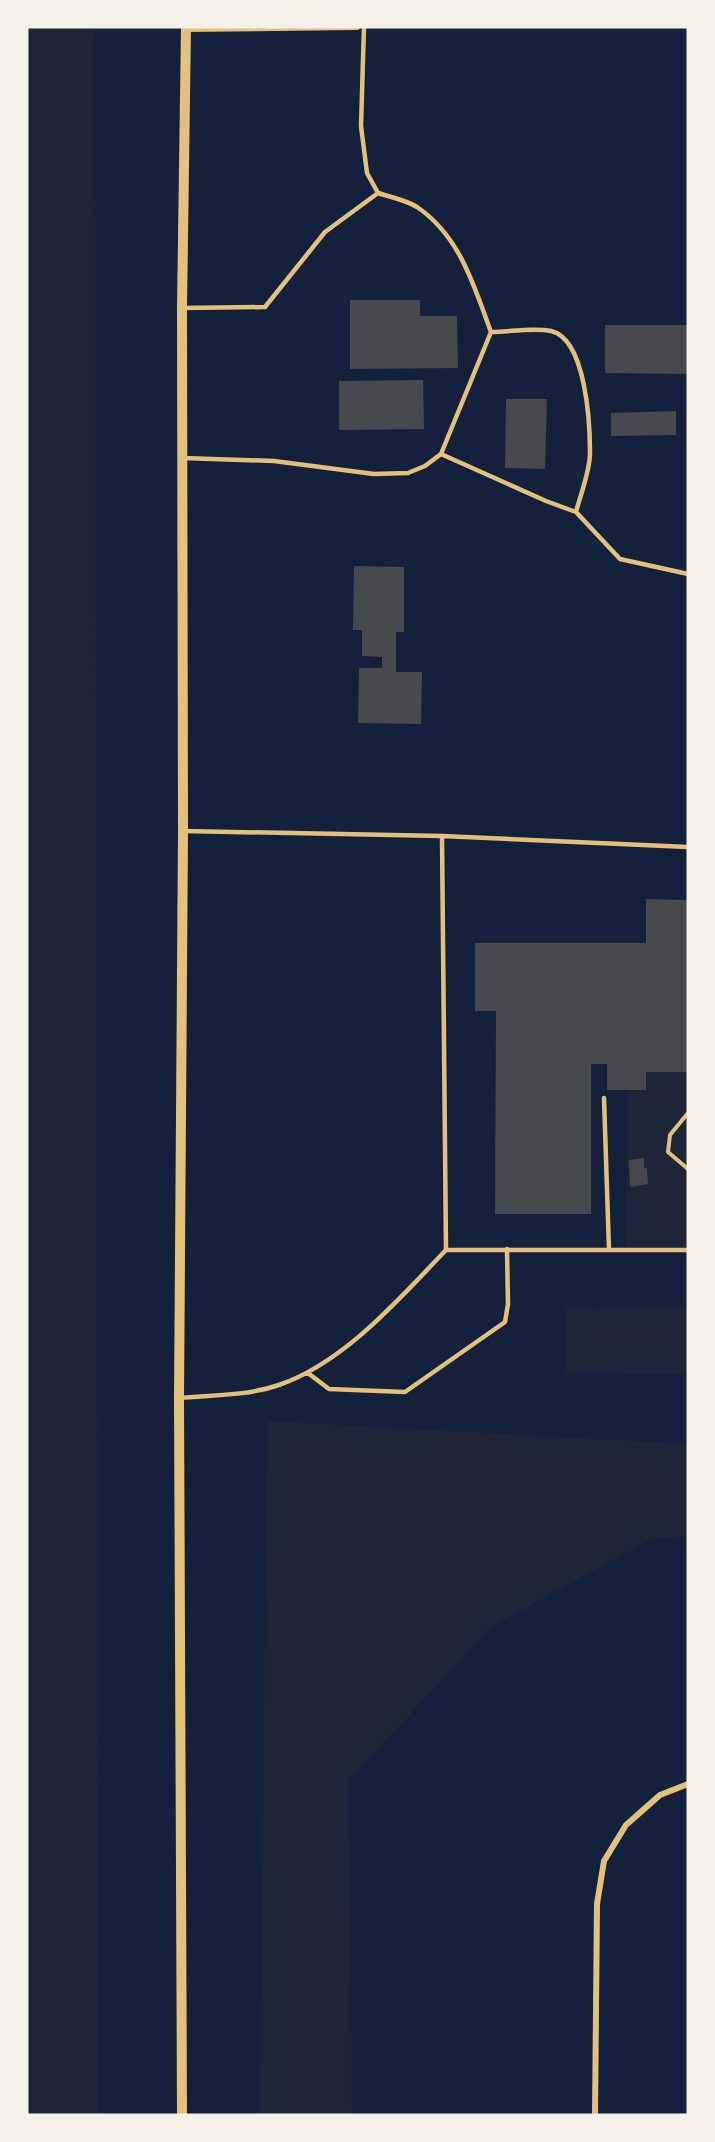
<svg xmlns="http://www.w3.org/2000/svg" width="715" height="2142" font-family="Quicksand,sans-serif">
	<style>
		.green { fill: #1d2539 }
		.building { fill: #48494c }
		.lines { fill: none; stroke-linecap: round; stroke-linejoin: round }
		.path { stroke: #e5c07b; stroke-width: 4 }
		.service { stroke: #e5c07b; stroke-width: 4.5 }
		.minor { stroke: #e5c07b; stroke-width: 6 }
		.tertiary { stroke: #e5c07b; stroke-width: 10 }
	</style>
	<rect width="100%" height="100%" fill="#14213d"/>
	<path class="green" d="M27,27H95L98,2115H27Z
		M646,1072H688V1250H626L627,1090H646Z
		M688,1307V1374L566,1373V1308Z
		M267,1421L688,1444V1537L653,1538L491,1627L349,1780L352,2115H260Z"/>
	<path class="building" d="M350,300H420V316H457L458,368L350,369Z
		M605,325H688V374L605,373Z
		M423,380L424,429L339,430V381Z
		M506,399H547L545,469L505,468Z
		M676,411V435L611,436V413Z
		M354,566L404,567V632H396V672H422L421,724L358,723L359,668H382V657L362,656V630H353Z
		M646,899L688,900V1072H646V1090H607V1064H591V1214H495L496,1011H475V943H646Z
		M644,1158V1168H647L648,1184L630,1187L629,1160Z"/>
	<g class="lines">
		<path class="path" d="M688,1113L670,1135L668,1152L688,1169"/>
		<path class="service" d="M183,308L265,307L325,232L378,193
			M491,332C509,332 533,327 551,331C586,339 590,423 590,453C590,471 581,493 576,512L620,559L688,574
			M441,454L546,501L576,512
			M182,458L274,461L374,474L408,473L425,466L441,454L491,332C474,286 460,236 417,207C406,200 390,197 378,193L367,173L361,126L364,27
			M183,831L442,836L688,847
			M604,1098L609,1250
			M446,1250H688
			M308,1373L329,1389L405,1392L505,1322L508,1304L507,1249
			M179,1398C212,1395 247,1396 279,1385C345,1362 399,1299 446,1250L442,836"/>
		<path class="minor" d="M186,29L357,27
			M595,2115L597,1904L604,1861L626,1825L660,1795L688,1784"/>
		<path class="tertiary" d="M182,2115L179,1398L183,831L182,308L186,27"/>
	</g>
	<rect width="715" height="2142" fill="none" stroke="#f6f1e7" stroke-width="57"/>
</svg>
